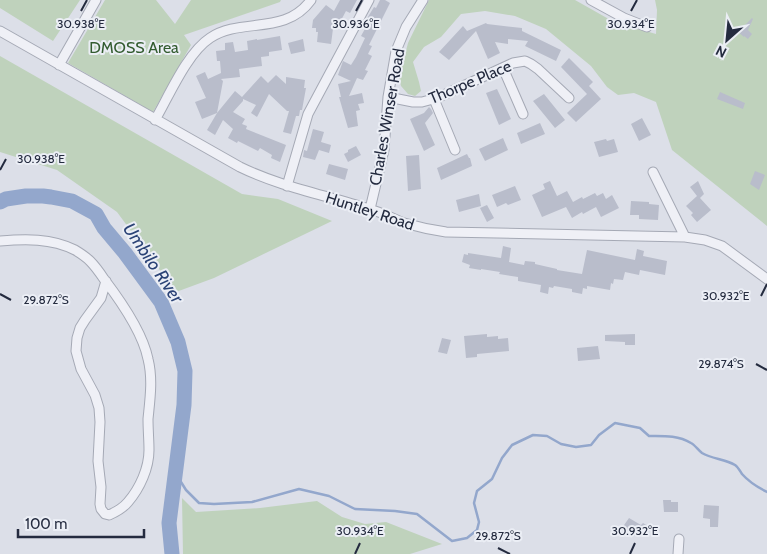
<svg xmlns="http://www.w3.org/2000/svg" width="767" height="554" font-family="Cabin,sans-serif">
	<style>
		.green { fill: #bfd2bc }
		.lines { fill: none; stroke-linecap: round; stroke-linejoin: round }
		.stream { stroke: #93a7cc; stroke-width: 2.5 }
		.river { stroke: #93a7cc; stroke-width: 15 }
		.building { fill: #b9bdcb }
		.minor-casing { stroke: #a5a9b5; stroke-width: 11 }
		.minor { stroke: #eff0f6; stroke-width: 9 }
		.ticks { fill: none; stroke: #242b3f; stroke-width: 2 }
		.labels { text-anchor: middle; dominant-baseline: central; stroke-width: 4; stroke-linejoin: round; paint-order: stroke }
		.park-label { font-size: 16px; fill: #335c30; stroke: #ebeef5 }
		.street-label { font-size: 16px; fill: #242b3f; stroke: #ebeef5 }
		.water-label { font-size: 18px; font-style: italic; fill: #2b4376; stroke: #ebeef5 }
		.ticks-label { font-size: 12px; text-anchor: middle; fill: #242b3f; stroke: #ebeef5; stroke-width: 4; stroke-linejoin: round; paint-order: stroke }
	</style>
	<rect width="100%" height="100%" fill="#dcdfe8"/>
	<path class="green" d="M0,0H80L53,41L0,8Z
		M105,0H156L175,24L191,0H281L280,2L184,35L191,45L153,112L68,63Z
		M429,0H575L614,22L656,34L657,10L655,0H767V226L672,150L656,102L634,93L618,95L607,87L591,66L546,29L515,16L485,11L461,14L441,37L424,47L413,62L419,82L421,91L415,96L408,94L401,86L399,78L408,43Z
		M0,56L242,194L278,199L332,221L214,278L176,292L117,212L57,170L0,152Z
		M182,498L196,512L260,508L317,501L342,517L365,524L386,522L442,544L410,554H183Z"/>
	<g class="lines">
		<path class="stream" d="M176,474L186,490L199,503L214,504L252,502L299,489L329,496L355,509L395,511L417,514L452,541L467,538L477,530L479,522L474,503L477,491L492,479L502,458L512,445L533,435L547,436L561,444L576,447L591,445L599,435L615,423L640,428L649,436C663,436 678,435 691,443C695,445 698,450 702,453C712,459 725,459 735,465C738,467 740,471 742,474C750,483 757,487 767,492"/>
		<path class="river" d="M0,202L6,199L26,196H43L51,197L72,201L96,214L104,228L125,253L161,302L178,342L185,371L184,405L169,523L172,554"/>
	</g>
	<path class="building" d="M340,0H357L350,13L346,11L339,24L334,21L331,44L317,42L318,32H316V28H312L313,20L326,5L334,11Z
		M380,0H385L390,3L369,45L372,46L368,54L372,56L365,70L368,71L363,80L357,78L349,96L362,93L364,103L358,104L360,110L356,111L358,126L348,128L339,97H341L338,84L351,81L338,75L343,61L351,65L356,57L365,38L361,36L366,27L363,25L374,7L376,8Z
		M752,18L753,19L748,30L752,34L748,39L744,36V37L738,32Z
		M486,23L487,24L522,28V31L561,50L556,61L525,46L528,41L508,39V44L495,42L500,53L488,59L476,31L449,60L439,52L463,26L467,31Z
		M280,36L282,50L269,52V56L261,57L262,66L239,69L240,77L221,79L223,81L217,113L235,91L242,97L261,76L268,83L276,75L286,84V77L305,80L304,88H306L302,110H300L299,116H296L291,134L283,132L289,111H287L269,94L257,117L251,113L256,105L243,99V101L233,112L245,119L242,124L247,126L246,129L286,145L280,162L271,158L272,155L260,148L258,151L238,141L237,143L228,138L233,129L223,120L215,135L207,130L217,113L202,119L195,102L206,98L196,76L205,72L208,79L221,73L220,61H217L216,51L225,50V43L233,42L235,52L248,50L247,41L257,39V40Z
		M303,39L305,51L291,54L288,43Z
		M569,58L593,82L589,86L601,99L576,122L567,113L587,94L561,67Z
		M497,89L511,119L499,125L486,93Z
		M720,92L745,103L743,109L717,99Z
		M544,94L565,120L555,128L533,101Z
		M429,107L431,109L433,113L425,123L435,145L424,151L410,119L424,113Z
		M642,118L651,135L639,141L631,124Z
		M540,123L545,134L521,144L517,133Z
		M313,129L324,132L321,142L331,145L329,153L319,150L315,160L303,157L304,150L307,151Z
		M503,138L508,150L485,161L479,149Z
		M606,139L607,141L614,139L618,152L599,157L594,142Z
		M356,146L361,155L348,162L344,154L348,152V150Z
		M467,154L469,158H470L472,166L441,180L437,168Z
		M419,155L421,189L408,191L406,156Z
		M329,164L348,169L345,180L326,174Z
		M755,171L765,175L759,190L750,184Z
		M550,181L557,196L567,191L573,202L582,197L583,199L595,193L597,196L603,193L606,199L612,195L619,208L601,217L596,207L583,214L582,212L572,218L566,207L542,217L532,195L545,189L543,184Z
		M698,181L704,194L700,198L711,210L697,222L691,215L693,213L686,206L697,196L690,187Z
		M515,186L521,200L508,205L506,203L497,207L492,195Z
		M479,194L481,206L459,212L456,200Z
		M631,201L649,202V204L659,205L658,220L639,219V215H630Z
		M487,205L494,218L487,222L480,208Z
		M503,246L511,248L509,262L524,265L525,261L535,262V264L557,269V270L582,274L587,250L635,260L637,249L644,251L643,256L667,261L665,275L640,270L639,275L625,272L623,280L614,279L613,284L611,283L610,290L587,286V289L583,288L582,294L572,292V289L554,286L553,288L549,287L548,294L540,292L541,285L518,281V277L499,274L500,272L481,269V270L469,268L470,265L462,262L464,254L468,255V253L501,258Z
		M487,334V337L498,336V339L508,338L509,351L477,354V357L466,358L464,336Z
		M635,334V345H625V342L605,341V335Z
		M442,338L451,340L447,354L438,352Z
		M598,346L600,359L578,361L577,348Z
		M663,500H671V502H678V512H664Z
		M704,505L719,506L718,527H710V519L703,518Z
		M629,518L641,525L643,523L651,528L646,536L638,531L635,536L622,528Z"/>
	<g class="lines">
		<g class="minor-casing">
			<path id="minor" d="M591,0L624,18L647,27
				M0,31L240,167C281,187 326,195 369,209C381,212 392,218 404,223C418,227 432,230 446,232L685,237L705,240L722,246L767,279
				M59,65L96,0
				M503,68L523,114
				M388,97L413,102H422L437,98L513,63L525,61L531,64L538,69L569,98
				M434,99L455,150
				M155,120C169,96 187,53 210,38C241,17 285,36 311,0
				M653,172L685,237
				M287,186L308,114L369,0
				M370,209L384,150L388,97L396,51L406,27L423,0
				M0,241C25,239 51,238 75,250C80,253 86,257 90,261C95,266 100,273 104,279C120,300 143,334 148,359C153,379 150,399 148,419C148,430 149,440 149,450C149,468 140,488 128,502C123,508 116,512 109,515L105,514L101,509L100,504L101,487L98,461L100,422L99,408L95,395L81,369L76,351L77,338L80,328L85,320L101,298L106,281
				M678,554L679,539"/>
		</g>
		<use href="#minor" class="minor"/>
	</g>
	<path class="ticks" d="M81,11L87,0M356,11L362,0M631,11L637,0M0,170L6,159M0,294L11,300M761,296L767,284M756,364L767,370M498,548L510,554M355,554L360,543M630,554L635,543"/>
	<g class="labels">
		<g class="park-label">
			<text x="134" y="47">DMOSS Area</text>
		</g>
		<g class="street-label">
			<text transform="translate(470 82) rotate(-23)">Thorpe Place</text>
			<text transform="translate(387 117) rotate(-80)">Charles Winser Road</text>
			<text transform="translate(370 211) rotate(18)">Huntley Road</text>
		</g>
		<g class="water-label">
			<text transform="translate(153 263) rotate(56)">Umbilo River</text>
		</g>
	</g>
	<g class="ticks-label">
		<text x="81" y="28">30.938°E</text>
		<text x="356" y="28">30.936°E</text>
		<text x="631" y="28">30.934°E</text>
		<text x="41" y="163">30.938°E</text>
		<text x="726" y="300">30.932°E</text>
		<text x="46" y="304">29.872°S</text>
		<text x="721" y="368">29.874°S</text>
		<text x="360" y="535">30.934°E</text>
		<text x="635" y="535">30.932°E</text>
		<text x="498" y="540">29.872°S</text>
	</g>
	<g transform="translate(727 40) rotate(207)" stroke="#ebeef5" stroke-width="4" paint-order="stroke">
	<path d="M0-4L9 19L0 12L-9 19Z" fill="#242b3f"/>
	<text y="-8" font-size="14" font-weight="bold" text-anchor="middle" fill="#242b3f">N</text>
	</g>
	<path d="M18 529v8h126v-8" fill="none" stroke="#242b3f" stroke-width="2.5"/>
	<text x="25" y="529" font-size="15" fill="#242b3f" stroke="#ebeef5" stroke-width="4" paint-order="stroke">100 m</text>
</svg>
